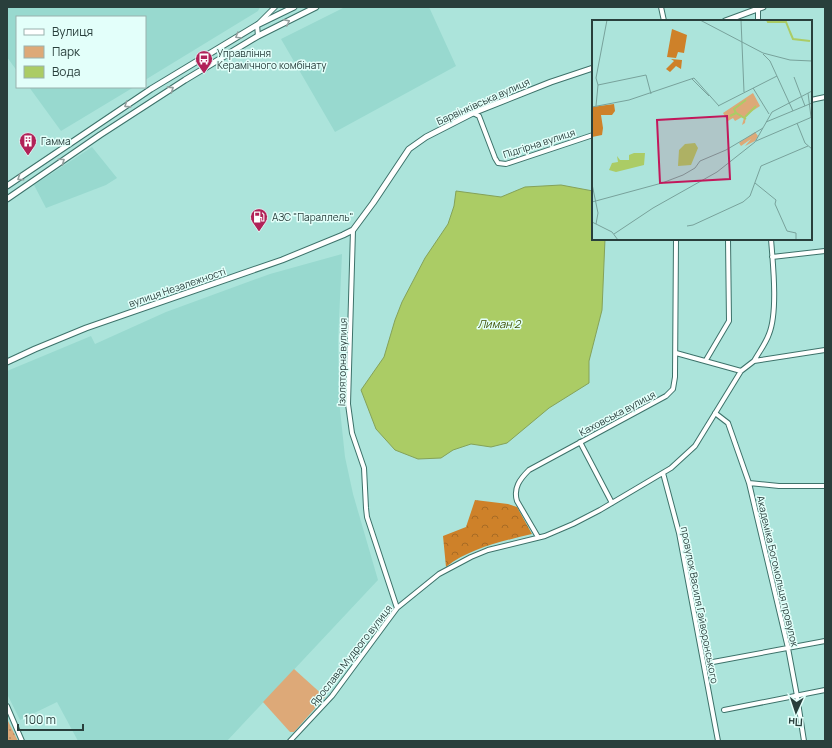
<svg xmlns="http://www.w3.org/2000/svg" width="832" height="748" font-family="Manrope,sans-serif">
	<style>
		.built { fill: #98d9cf }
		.green { fill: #dda978 }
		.forest { fill: url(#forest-crowns) }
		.park { fill: url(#park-dots) }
		.water { fill: #abcc65; stroke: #84a259 }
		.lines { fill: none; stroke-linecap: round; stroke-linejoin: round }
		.minor-casing { stroke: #3d726a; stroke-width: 6 }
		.tertiary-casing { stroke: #3d726a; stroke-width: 7 }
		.minor { stroke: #fff; stroke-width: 4 }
		.tertiary { stroke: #fff; stroke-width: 5 }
		.oneway { stroke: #949f9e }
		.labels { text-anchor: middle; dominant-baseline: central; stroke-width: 3; stroke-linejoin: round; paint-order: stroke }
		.poi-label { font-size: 10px; fill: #293f3c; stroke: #e3fffa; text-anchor: start }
		.street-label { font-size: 10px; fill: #293f3c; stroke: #e3fffa }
		.water-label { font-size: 11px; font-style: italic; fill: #3f5204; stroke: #e3fffa }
		.inset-river { fill: none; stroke: #abcc65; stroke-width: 2 }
		.inset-road { fill: none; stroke: #78a29b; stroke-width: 1 }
		.view { fill: #c2185b; fill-opacity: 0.15; stroke: #c2185b; stroke-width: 2 }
		.inset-edge { fill: none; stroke: #293f3c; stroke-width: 2 }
	</style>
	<defs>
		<pattern id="forest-crowns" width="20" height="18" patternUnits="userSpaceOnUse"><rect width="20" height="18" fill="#ce8129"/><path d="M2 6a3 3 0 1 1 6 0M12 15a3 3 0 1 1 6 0" fill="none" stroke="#a76b24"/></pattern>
		<pattern id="park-dots" width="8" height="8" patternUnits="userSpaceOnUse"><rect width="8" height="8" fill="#dda978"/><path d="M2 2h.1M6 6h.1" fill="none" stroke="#b38b64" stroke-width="1.8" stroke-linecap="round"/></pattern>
	</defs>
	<rect width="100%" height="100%" fill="#ace4db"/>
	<path class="built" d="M7,7H260L258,11L145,80V17H17V71L7,57Z
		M345,7H429L456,66L335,132L281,39Z
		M29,87H134L61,131Z
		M92,147L117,178L106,185L46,208L34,185Z
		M342,254L338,342L339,400L345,457L353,494L378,580L227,741H78L57,702L20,720L7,694V371L91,336L95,344L166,312L270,274Z"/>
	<path class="green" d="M294,669L325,697L294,732H290L263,702Z"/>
	<path class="forest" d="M475,500L508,504L517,507L532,534C503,541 470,548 446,567L443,536L466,527Z"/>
	<path class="park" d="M7,719L18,741H7Z"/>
	<path class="water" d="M561,185L593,191V239H605L602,310L589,361V383L549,408L507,443L491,447L471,444L453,450L441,458L418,459L395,450L376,429L361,390L384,357L395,320L402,302L425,258L448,224L454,206L456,191L501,197L525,187Z"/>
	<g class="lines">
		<g class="minor-casing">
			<path id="minor" d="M661,7L664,21
				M758,9V21
				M258,36L257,25L275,7
				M811,100L825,97
				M473,113L479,116L495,158L498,163L506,164L593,135
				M353,230L348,404L352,433L364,468L366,508L367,517L397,608
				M772,257L825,251
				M676,353L741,371
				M706,360L729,321L728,239
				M754,361C759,352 766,343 769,334C778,312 773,264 771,239
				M715,413L728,423L749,483L788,648L797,696L804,741
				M580,442L612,503
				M663,473L679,533L718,741
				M749,483L779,486H825
				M538,537L517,501C513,488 520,479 529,470L666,396L673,389L675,377L676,239
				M713,662L825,641
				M7,706L22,741
				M724,710L825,690
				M290,741L332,696L397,608L439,574L471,557L488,550L545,536L573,524L600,510L671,468L695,446L741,371L754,361L825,350"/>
		</g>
		<g class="tertiary-casing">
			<path id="tertiary" d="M725,21L763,7
				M7,186L151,89L257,25L294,7
				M7,199L100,135L185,80L258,36L316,7
				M7,362L35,349L86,328L282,260L343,235L353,230L373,203L409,149L426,137L473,113L551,82L593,68"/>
		</g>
		<use href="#minor" class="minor"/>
		<use href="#tertiary" class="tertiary"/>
	</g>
	<defs><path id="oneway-chevron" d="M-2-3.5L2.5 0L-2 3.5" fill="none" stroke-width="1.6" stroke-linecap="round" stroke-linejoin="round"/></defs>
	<g class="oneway">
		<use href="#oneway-chevron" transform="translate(287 22) rotate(-27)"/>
		<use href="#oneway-chevron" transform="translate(238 36) rotate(149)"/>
		<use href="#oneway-chevron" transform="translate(171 89) rotate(-33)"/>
		<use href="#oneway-chevron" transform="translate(127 105) rotate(147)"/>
		<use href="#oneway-chevron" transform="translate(62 161) rotate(-35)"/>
		<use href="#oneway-chevron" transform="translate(20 178) rotate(146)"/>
	</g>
	<defs>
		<g id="bus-pin" transform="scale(0.9)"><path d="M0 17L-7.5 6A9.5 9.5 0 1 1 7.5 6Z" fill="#b12258" stroke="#e3fffa"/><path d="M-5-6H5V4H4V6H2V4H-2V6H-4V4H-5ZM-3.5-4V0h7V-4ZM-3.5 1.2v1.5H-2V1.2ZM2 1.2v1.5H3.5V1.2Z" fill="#fff"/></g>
		<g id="building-pin" transform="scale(0.9)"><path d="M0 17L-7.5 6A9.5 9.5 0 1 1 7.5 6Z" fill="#b12258" stroke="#e3fffa"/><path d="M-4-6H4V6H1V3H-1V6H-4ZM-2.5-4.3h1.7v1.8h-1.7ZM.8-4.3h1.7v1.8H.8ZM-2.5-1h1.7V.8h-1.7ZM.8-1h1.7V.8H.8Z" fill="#fff"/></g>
		<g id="fuel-pin" transform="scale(0.9)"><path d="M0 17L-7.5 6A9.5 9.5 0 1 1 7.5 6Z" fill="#b12258" stroke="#e3fffa"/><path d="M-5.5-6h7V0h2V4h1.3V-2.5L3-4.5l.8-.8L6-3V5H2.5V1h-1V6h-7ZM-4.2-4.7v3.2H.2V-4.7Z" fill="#fff"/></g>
	</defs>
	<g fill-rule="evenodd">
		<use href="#bus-pin" x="204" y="59"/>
		<use href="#building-pin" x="28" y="141"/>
		<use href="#fuel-pin" x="259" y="217"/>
	</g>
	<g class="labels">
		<g class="poi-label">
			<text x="217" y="53">Управління<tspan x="217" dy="12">Керамічного комбінату</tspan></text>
			<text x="41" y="141">Гамма</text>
			<text x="272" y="217">АЗС "Параллель"</text>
		</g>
		<g class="street-label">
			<text transform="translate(483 101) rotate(-24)">Барвінківська вулиця</text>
			<text transform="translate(539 143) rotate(-18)">Підгірна вулиця</text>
			<text transform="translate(177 287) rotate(-19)">вулиця Незалежності</text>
			<text transform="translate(342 362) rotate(-89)">Ізоляторна вулиця</text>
			<text transform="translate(617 413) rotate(-28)">Каховська вулиця</text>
			<text transform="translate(778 571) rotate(77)">Академіка Богомольця провулок</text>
			<text transform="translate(700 605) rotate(79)">провулок Василя Гайворонського</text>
			<text transform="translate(351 655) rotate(-52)">Ярослава Мудрого вулиця</text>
		</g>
		<g class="water-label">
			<text x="499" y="323">Лиман 2</text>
		</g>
	</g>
	<g transform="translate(592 20)">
		<rect width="220" height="220" fill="#ace4db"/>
		<path d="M80,9L95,15L92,33L86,32L84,38L75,37ZM79,39L90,40L89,49L84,46L78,52L74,49L82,41ZM22,84L23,91L20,95H9L11,108L10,115L0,117V87Z" fill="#ce8129"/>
		<path d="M161,73L168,86L154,95L153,103L150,105L152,98L150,97L143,101L141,98L136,101L131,93ZM163,112L166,116L163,121L153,126L159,119L149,126L147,123Z" fill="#dda978"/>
		<path d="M103,123L106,128L99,145L86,146L87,130L93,124ZM42,133H53L52,145L24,152L17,150L20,143L26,142L25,136L28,140H37V135Z" fill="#abcc65"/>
		<path class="inset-river" d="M175,0L176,2H194L198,12M198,12L201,19L218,21M144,93L142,89L154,80M138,96L144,93L154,99M153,97L164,86"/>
		<path class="inset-road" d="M108,0L171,33L198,40L220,41M149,0L152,72M171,34L178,41L201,91M202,57L213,86M100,59L117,76M6,65L54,55L59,74M161,68L177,94M216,73L219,97M4,86L6,65L4,58L15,0M126,86L185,56M0,87L37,80L102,58L127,86M174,102L220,83M205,103L213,123L220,129M164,121L220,97M163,163L184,180L183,184L195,211L204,213V220M0,164L6,193L4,204M0,182L70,163L91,155L103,148L108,141L134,130L171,108M0,202L20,212L26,220M95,206L101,205L151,182L158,176L169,146L216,126M22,214L61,188L125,152L163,122L180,92L220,71"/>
		<path class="view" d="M135,96L138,159L68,163L65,100Z"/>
		<rect width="220" height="220" class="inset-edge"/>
	</g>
	<rect width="832" height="748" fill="none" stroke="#293f3c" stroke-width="16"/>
	<rect x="16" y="16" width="130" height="72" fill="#e3fffa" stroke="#99b2ae"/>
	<rect x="24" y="29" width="20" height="6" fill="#ffffff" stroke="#99b2ae"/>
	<text x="52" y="36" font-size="12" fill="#293f3c">Вулиця</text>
	<rect x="24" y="46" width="20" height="12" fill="#dda978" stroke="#99b2ae"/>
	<text x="52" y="56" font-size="12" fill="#293f3c">Парк</text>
	<rect x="24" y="66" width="20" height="12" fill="#abcc65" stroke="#99b2ae"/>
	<text x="52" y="76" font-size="12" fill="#293f3c">Вода</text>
	<g transform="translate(796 712) rotate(183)" stroke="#e3fffa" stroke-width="3" paint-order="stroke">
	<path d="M0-3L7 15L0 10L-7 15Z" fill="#293f3c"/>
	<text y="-6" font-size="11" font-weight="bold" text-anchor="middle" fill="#293f3c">Пн</text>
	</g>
	<path d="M18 724v6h65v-6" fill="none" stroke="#293f3c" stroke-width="2"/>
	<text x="24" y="724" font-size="12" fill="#293f3c" stroke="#e3fffa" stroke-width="3" paint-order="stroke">100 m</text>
</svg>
